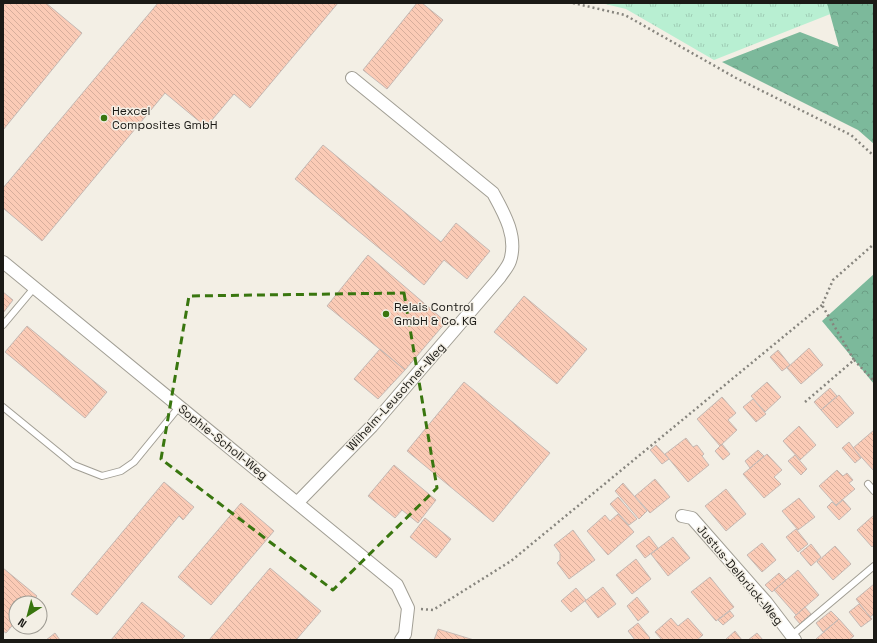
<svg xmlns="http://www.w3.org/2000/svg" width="877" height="643" font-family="'Space Grotesk',sans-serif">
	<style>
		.grass { fill: url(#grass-tufts) }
		.forest { fill: url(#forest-crowns) }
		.building { fill: url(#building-back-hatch); stroke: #c5b9b4 }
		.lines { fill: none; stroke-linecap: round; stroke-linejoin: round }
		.lane-casing { stroke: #a19e94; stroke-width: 8 }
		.street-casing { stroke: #a19e94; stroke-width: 14 }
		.path { stroke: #87857e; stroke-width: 2.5; stroke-dasharray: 2 3; stroke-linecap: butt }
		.lane { stroke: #fff; stroke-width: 6 }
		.street { stroke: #fff; stroke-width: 12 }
		.marked { fill: none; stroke: #39760f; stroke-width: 3; stroke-dasharray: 8 5; stroke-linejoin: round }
		.poi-dot { fill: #39760f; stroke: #f3efe5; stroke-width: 1.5 }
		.labels { text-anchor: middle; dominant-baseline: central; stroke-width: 3; stroke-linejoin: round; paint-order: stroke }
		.poi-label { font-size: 12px; fill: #1b1a16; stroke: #f3efe5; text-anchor: start }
		.street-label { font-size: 12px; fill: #1b1a16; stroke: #f3efe5 }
	</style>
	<defs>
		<pattern id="grass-tufts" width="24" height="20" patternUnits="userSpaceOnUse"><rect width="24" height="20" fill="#b8efd2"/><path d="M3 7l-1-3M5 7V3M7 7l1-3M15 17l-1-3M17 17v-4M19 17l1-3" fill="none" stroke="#9eccb4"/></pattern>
		<pattern id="forest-crowns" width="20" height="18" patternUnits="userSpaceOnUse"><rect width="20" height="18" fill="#7cb99b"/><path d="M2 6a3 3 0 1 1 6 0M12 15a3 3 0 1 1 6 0" fill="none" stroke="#6b9e85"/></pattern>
		<pattern id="building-back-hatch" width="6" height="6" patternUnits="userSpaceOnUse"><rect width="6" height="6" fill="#fbcbb6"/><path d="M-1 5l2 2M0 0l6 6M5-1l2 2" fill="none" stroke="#d7ae9c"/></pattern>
	</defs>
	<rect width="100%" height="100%" fill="#f3efe5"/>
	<path class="grass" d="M601,3H846L838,11L714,60L626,9Z"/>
	<path class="forest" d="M827,3H874V144L858,130L722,62L800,32L839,47Z
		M874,274V384L822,321Z"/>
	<path class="building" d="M3,3H46L82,33L3,130Z
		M158,3H338L250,108L234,94L206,127L165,93L42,241L3,208V188Z
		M417,3H422L443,20L387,89L363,70Z
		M323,145L441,242L456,223L490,251L467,279L444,260L424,285L295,179Z
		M368,255L446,322L405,370L327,306Z
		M3,292L13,300L3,313Z
		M524,296L587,349L557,384L494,332Z
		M27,326L107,392L85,418L5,352Z
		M809,348L823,365L801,384L787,368Z
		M380,349L405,370L378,399L354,379Z
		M778,350L790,365L782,371L770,357Z
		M464,382L550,453L493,522L407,451Z
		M767,382L781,397L765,412L751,396Z
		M830,388L837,396L821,410L814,402Z
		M839,395L854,413L837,428L821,410Z
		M722,397L736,413L728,420L737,430L720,446L697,419Z
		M753,399L766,414L756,422L743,407Z
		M799,426L816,445L800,460L783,441Z
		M874,430V471L853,448Z
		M686,438L693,447L697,445L704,454L702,456L709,465L688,482L665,454Z
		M849,442L861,458L855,463L842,448Z
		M722,444L730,454L723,460L715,451Z
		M656,445L669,459L662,464L650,450Z
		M758,450L764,456L750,468L745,461Z
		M767,454L782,470L774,477L781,484L764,498L743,474Z
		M795,455L807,469L801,475L788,461Z
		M394,465L436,500L418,523L402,510L395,518L368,496Z
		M837,470L843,476L847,473L853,480L849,483L855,489L836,505L819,486Z
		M655,479L670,497L650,513L635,496Z
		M164,482L194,507L183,520L179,516L97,615L71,594Z
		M623,483L647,511L639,519L615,491Z
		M726,489L746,514L726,531L705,506Z
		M618,497L637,519L629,525L610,504Z
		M799,498L815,517L798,530L782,511Z
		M843,500L851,509L839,520L827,507L832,502L836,506Z
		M241,503L274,531L211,605L178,577Z
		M618,514L634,532L608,555L587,531L605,515L610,521Z
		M874,515V545L872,547L857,530Z
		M425,518L451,539L436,558L410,537Z
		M796,529L808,544L798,552L786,537Z
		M573,530L595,560L569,579L557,563L560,560V553L554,545Z
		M649,536L658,548L645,558L636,546Z
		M673,537L690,558L668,576L651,554Z
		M762,543L776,560L762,572L747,555Z
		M811,544L821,557L811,566L800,553Z
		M835,546L851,564L833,580L817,562Z
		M636,559L651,579L632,594L616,575Z
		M3,568L37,596L31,603H16V621L6,633L3,631Z
		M270,568L321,611L296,640H209Z
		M798,570L819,595L796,615L774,590Z
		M779,573L786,580L772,592L765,585Z
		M710,577L734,607L716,621L691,592Z
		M874,584V614L870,617L856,599Z
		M603,587L616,604L598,618L585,601Z
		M576,588L586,600L571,612L561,601Z
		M637,597L649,612L638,621L627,606Z
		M142,602L185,636L181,640H111Z
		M859,604L872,619L861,627L849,612Z
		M805,607L811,614L800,624L794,617Z
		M730,611L734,616L723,625L718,620Z
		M831,611L839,619L823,632L816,623Z
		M671,618L678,626L688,618L703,635L697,640H662L655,632Z
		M839,619L854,636L849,640H817L816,639Z
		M638,623L650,638L648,640H635L628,631Z
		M438,629L474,640H434Z
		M735,631L742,640H725Z
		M55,633L60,640H46Z
		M757,633L763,640H748Z"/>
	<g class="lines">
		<g class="lane-casing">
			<path id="lane" d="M3,325L34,288
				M3,407L74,465L102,476L121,471L134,462L179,407
				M868,484L874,491
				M791,636L874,566"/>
		</g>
		<g class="street-casing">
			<path id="street" d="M3,262L397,585L408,608L405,634L401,640
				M297,503L372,426L500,277C503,272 508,267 510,261C518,237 504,213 493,193L352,78
				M682,516L692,518L766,602L795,640"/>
		</g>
		<path class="path" d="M573,3L625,15L736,78L851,135L874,156
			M854,360L874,381
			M805,402L854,360L822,305L833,280L874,244
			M421,609L433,610L511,561L822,305"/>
		<use href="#lane" class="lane"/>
		<use href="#street" class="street"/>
	</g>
	<path class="marked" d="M404,293L437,488L333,590L161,459L189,296Z"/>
	<g class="poi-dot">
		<circle cx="104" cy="118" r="4"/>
		<circle cx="386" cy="314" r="4"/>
	</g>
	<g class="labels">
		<g class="poi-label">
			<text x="112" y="111">Hexcel<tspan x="112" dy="14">Composites GmbH</tspan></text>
			<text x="394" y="307">Relais Control<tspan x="394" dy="14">GmbH &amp; Co. KG</tspan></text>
		</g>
		<g class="street-label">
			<text transform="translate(396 397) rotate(-48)">Wilhelm-Leuschner-Weg</text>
			<text transform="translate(223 442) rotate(39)">Sophie-Scholl-Weg</text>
			<text transform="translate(740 575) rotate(50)">Justus-Delbrück-Weg</text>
		</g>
	</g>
	<rect width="877" height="643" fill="none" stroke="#1b1a16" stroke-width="8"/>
	<g transform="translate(28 615) rotate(216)"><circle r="19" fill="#f3efe5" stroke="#9d9a92"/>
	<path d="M0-3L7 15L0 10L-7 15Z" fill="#39760f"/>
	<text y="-6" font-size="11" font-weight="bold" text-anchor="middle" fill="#1b1a16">N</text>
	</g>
</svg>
